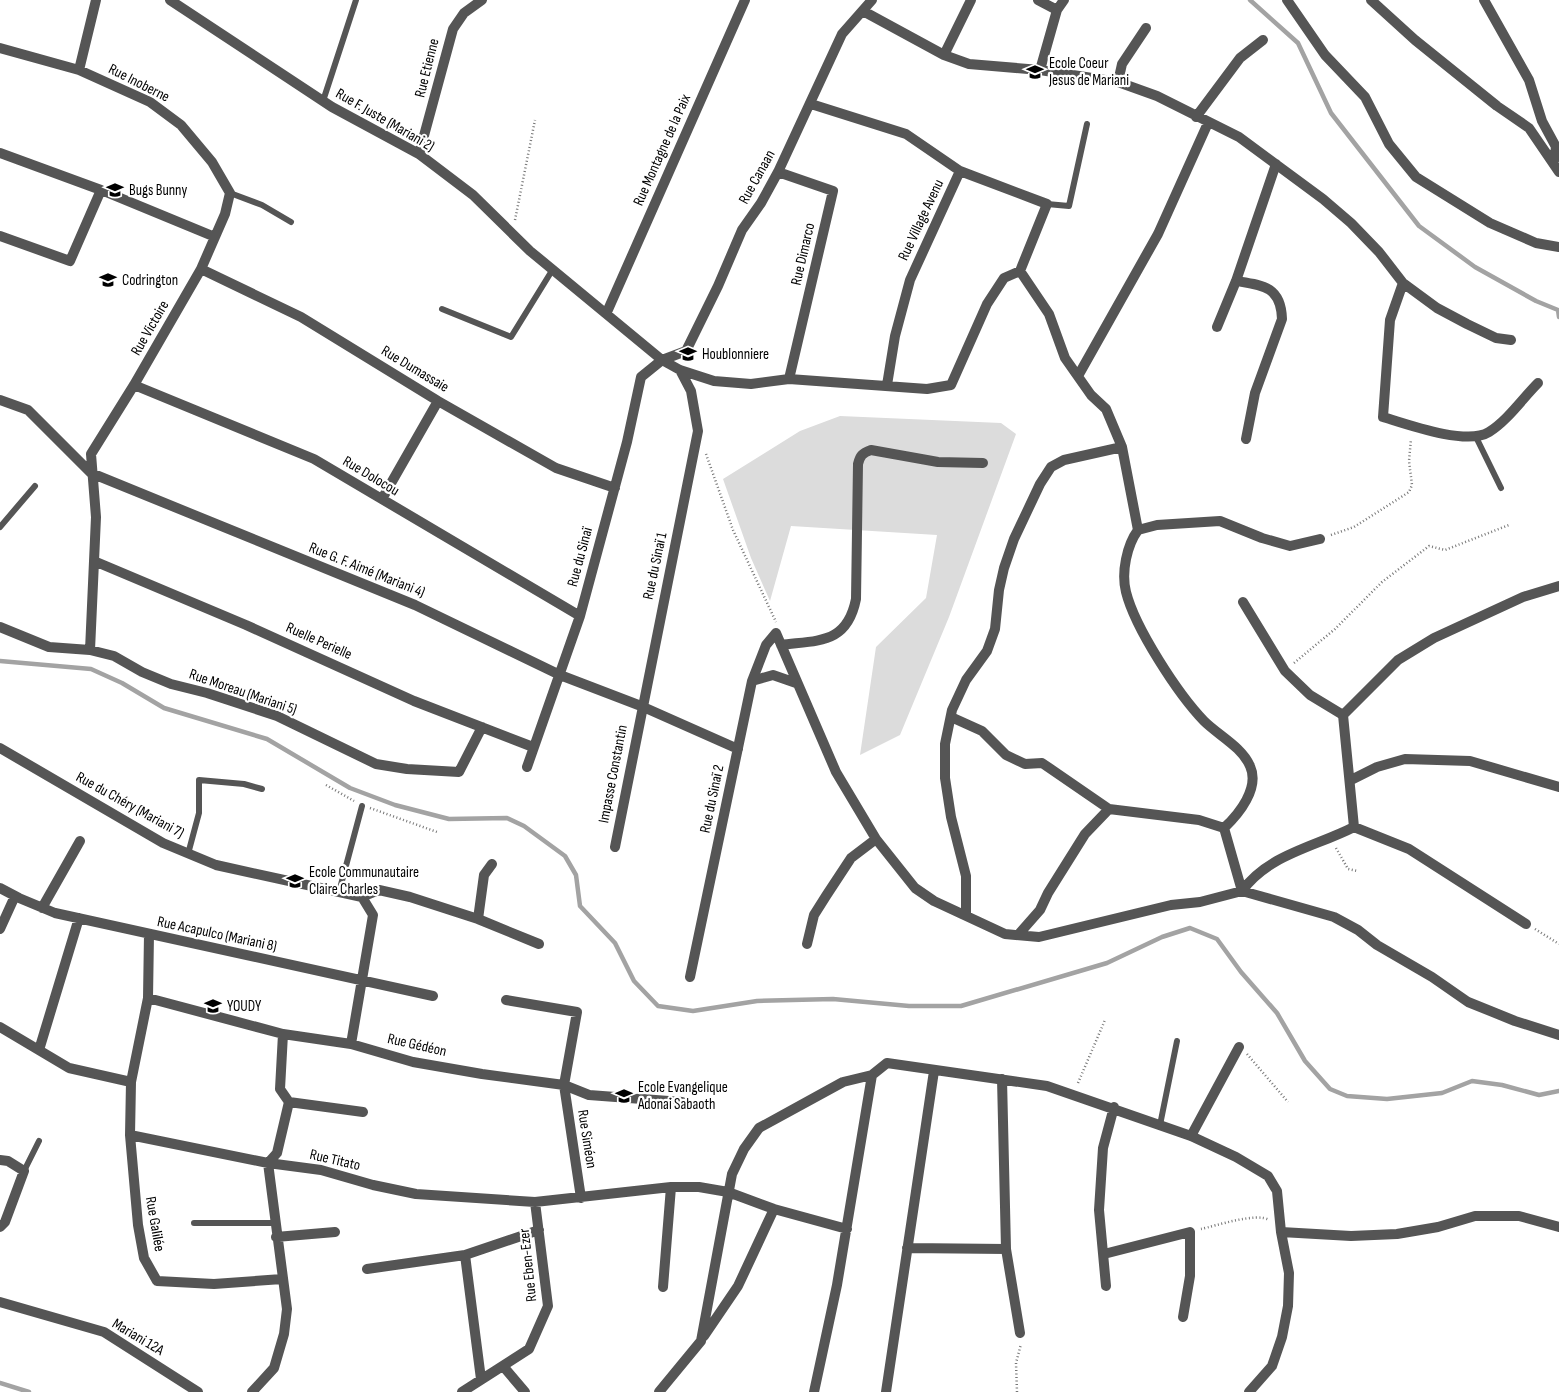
<svg xmlns="http://www.w3.org/2000/svg" width="1559" height="1392" font-family="'Sofia Sans Condensed',sans-serif">
	<style>
		.green { fill: #dcdcdc }
		.lines { fill: none; stroke-linecap: round; stroke-linejoin: round }
		.stream { stroke: #a3a3a3; stroke-width: 4.5 }
		.path { stroke: #777; stroke-width: 2.5; stroke-dasharray: 1 2.5; stroke-linecap: butt }
		.lane { stroke: #555; stroke-width: 6 }
		.street { stroke: #555; stroke-width: 10 }
		.labels { text-anchor: middle; dominant-baseline: central; stroke-width: 4.5; stroke-linejoin: round; paint-order: stroke }
		.poi-label { font-size: 15px; fill: #000; stroke: #fff; text-anchor: start }
		.street-label { font-size: 15px; fill: #000; stroke: #fff }
	</style>
	<rect width="100%" height="100%" fill="#fff"/>
	<path class="green" d="M840,416L1001,423L1016,434L949,617L900,735L860,755L876,647L926,598L937,535L791,526L770,601L751,558L723,479L800,431Z"/>
	<g class="lines">
		<path class="stream" d="M1250,0L1298,43L1331,113L1419,226L1475,267L1536,301L1558,310L1559,317
			M0,661L91,669L122,683L164,708L267,739L350,788L395,805L449,819L507,818L524,826L565,856L576,875L580,906L615,943L634,981L658,1006L693,1011L757,1001L833,999L909,1006H961L1107,963L1162,937L1190,928L1217,939L1241,972L1277,1013L1305,1061L1330,1089L1347,1096L1387,1099L1442,1093L1472,1081L1502,1085L1539,1095L1559,1091
			M0,1383L29,1392"/>
		<path class="path" d="M515,220L535,120
			M706,454L733,530L776,622
			M1331,535L1354,527L1409,492L1412,485L1409,461L1411,439
			M1294,663L1335,629L1382,582L1429,546L1445,550L1509,525
			M326,785L354,801
			M370,808L437,832
			M1336,848L1348,869L1357,871
			M1535,929L1559,944
			M1247,1054L1288,1102
			M1078,1083L1105,1020
			M1201,1229C1215,1226 1257,1212 1269,1220
			M1017,1392L1016,1363L1021,1344"/>
		<path class="lane" d="M323,101L356,0
			M230,193L262,205L291,222
			M1047,204L1069,206L1087,124
			M442,309L511,337L553,269
			M1475,435L1501,488
			M0,527L35,486
			M188,854L199,813V780L244,784L262,789
			M339,892L362,806
			M1160,1125L1177,1041
			M24,1171L39,1141
			M194,1223H274"/>
		<path class="street" d="M170,0L332,107L419,154L473,195L530,251L662,360L680,370L714,381L751,384L789,379L927,389L951,385L987,304L1004,278L1020,271
			M1038,0L1057,10
			M1287,0L1325,55L1365,97L1389,144L1416,177L1490,223L1536,243L1559,247
			M1371,0L1415,40L1497,106L1529,128L1559,172
			M1484,0L1529,80L1542,121L1556,147L1554,161
			M863,11L944,55L969,64L1040,70L1118,82L1157,96L1239,137L1323,199L1351,223L1379,252L1403,283L1437,308L1467,324L1496,338L1511,340
			M0,48L79,70L150,102L181,125L212,162L230,193L225,214L201,269L134,385L91,454L96,517L90,650
			M944,55L971,0
			M79,70L96,0
			M1040,70L1057,10L1064,0
			M1118,82L1122,64L1146,28
			M811,104L906,134L960,171L910,280L895,336L887,385
			M1196,117L1240,58L1263,40
			M0,153L101,190L215,237
			M419,154L453,29L464,13L482,0
			M960,171L1047,204L1020,271L1049,314L1065,358L1091,395L1106,409L1122,447L1138,530
			M778,172L833,191L789,379
			M0,236L70,261L101,190
			M201,269L301,317L438,401L556,468L615,488
			M1236,281C1262,285 1281,286 1282,319L1255,393L1246,439
			M1403,283L1390,320L1383,417C1406,424 1467,446 1489,432C1508,420 1522,399 1538,383
			M607,312L745,0
			M1217,327L1236,281L1276,164
			M1078,376L1158,234L1208,123
			M134,385L314,459L580,616
			M0,400L28,410L91,473L415,605L560,675L641,706L738,749
			M382,499L438,401
			M94,561L246,625L414,701L533,747
			M1243,602L1285,671L1310,695L1343,715
			M0,627L49,647L90,650L114,656L142,672L171,684L207,693L277,716L376,764L407,769L459,772L482,727
			M781,645C819,640 847,644 856,599L858,464C860,456 862,453 871,450L938,462L983,463
			M752,681L773,675L796,683
			M951,717L982,731L1006,755L1025,764L1042,763L1109,809L1199,820L1224,828
			M0,748L163,843L216,865L362,897L379,890L410,897L478,919L539,944
			M527,767L580,616L627,442L641,377L662,360L686,351L718,286L742,230L761,203L778,172L842,34L872,0
			M1351,780L1377,767L1405,759L1470,761L1559,787
			M1354,827L1343,715L1398,660L1434,638L1523,597L1559,586
			M1224,828C1239,814 1260,788 1250,766C1242,747 1218,735 1204,721C1178,694 1135,628 1126,592C1121,572 1127,545 1138,530L1157,525L1220,521L1262,538L1290,546L1320,539
			M1224,828L1242,891
			M615,847L698,431L691,391L680,370
			M0,888L19,898L55,913L433,996
			M1242,891C1269,854 1315,847 1354,827L1409,849L1526,924
			M42,908L80,841
			M966,914V876L951,817L945,778V744L952,710L966,680L987,651L995,629L999,590L1004,568L1014,539L1040,484L1051,467L1064,460L1122,447
			M478,919L484,875L492,864
			M0,929L15,896
			M1018,935L1040,910L1048,893L1085,834L1109,809
			M807,944L814,915L826,896L851,858L876,839
			M690,977L752,681L766,645L776,633L836,772L876,839L915,888L934,901L1005,934L1039,937L1171,905L1200,902L1242,891L1334,917L1358,930L1377,945L1432,977L1468,1002L1515,1021L1559,1035
			M148,998L283,1034L351,1044L413,1062L482,1074L564,1085L589,1095L682,1102
			M506,1000L577,1012L564,1085L581,1198
			M0,1027L69,1068L131,1082L130,1135L268,1163L321,1170L373,1185L416,1194L535,1202L671,1187H699L728,1192L774,1209L847,1229
			M351,1044L373,915L362,897
			M39,1050L79,918
			M1002,1079L1006,1249
			M131,1082L148,998L149,934
			M289,1102L363,1112
			M130,1135L138,1225L144,1258L157,1281L214,1284L282,1279
			M1191,1136L1239,1047
			M0,1160L8,1161L24,1171L5,1222L0,1227
			M1281,1232L1351,1236L1397,1234L1438,1227L1475,1216H1519L1559,1227
			M276,1237L335,1232
			M907,1248L1006,1249L1020,1333
			M1104,1254L1190,1232V1276L1183,1317
			M465,1255L539,1230
			M367,1269L465,1255L481,1379
			M1106,1286L1099,1210L1103,1148L1114,1107
			M663,1287L671,1187
			M0,1302L104,1332L198,1392
			M704,1336L738,1286L774,1209
			M503,1366L525,1392
			M252,1392L274,1368L284,1334L287,1309L268,1163L277,1153L289,1102L280,1089L283,1034
			M462,1392L529,1349L548,1306L535,1202
			M659,1392L701,1341L732,1174L744,1149L759,1128L843,1082L872,1075L887,1063L1047,1086L1191,1136L1236,1157L1268,1176L1277,1191L1281,1232L1289,1273L1288,1306L1282,1337L1272,1366L1249,1392
			M814,1392L837,1285L872,1075
			M886,1392L934,1071"/>
	</g>
	<defs>
		<g id="school-bare" transform="scale(1.35)"><path d="M0-5L7-2L0 1L-7-2ZM-4 1L0 2.5L4 1V4Q0 6-4 4Z" fill="#000" stroke="#fff" stroke-width="2.5" paint-order="stroke"/></g>
	</defs>
	<g fill-rule="evenodd">
		<use href="#school-bare" x="1035" y="72"/>
		<use href="#school-bare" x="115" y="190"/>
		<use href="#school-bare" x="108" y="280"/>
		<use href="#school-bare" x="688" y="354"/>
		<use href="#school-bare" x="295" y="881"/>
		<use href="#school-bare" x="213" y="1006"/>
		<use href="#school-bare" x="624" y="1096"/>
	</g>
	<g class="labels">
		<g class="poi-label">
			<text x="1049" y="63">Ecole Coeur<tspan x="1049" dy="17">Jesus de Mariani</tspan></text>
			<text x="129" y="190">Bugs Bunny</text>
			<text x="122" y="280">Codrington</text>
			<text x="702" y="354">Houblonniere</text>
			<text x="309" y="872">Ecole Communautaire<tspan x="309" dy="17">Claire Charles</tspan></text>
			<text x="227" y="1006">YOUDY</text>
			<text x="638" y="1087">Ecole Evangelique<tspan x="638" dy="17">Adonai Sabaoth</tspan></text>
		</g>
		<g class="street-label">
			<text transform="translate(427 68) rotate(-76)">Rue Etienne</text>
			<text transform="translate(139 83) rotate(27)">Rue Inoberne</text>
			<text transform="translate(385 120) rotate(30)">Rue F. Juste (Mariani 2)</text>
			<text transform="translate(662 150) rotate(-66)">Rue Montagne de la Paix</text>
			<text transform="translate(757 177) rotate(-61)">Rue Canaan</text>
			<text transform="translate(921 220) rotate(-65)">Rue Village Avenu</text>
			<text transform="translate(803 254) rotate(-77)">Rue Dimarco</text>
			<text transform="translate(150 328) rotate(-60)">Rue Victoire</text>
			<text transform="translate(415 369) rotate(31)">Rue Dumassaie</text>
			<text transform="translate(371 476) rotate(31)">Rue Dolocou</text>
			<text transform="translate(580 557) rotate(-75)">Rue du Sinaï</text>
			<text transform="translate(655 566) rotate(-78)">Rue du Sinaï 1</text>
			<text transform="translate(367 570) rotate(22)">Rue G. F. Aimé (Mariani 4)</text>
			<text transform="translate(319 641) rotate(24)">Ruelle Perielle</text>
			<text transform="translate(243 692) rotate(19)">Rue Moreau (Mariani 5)</text>
			<text transform="translate(613 774) rotate(-79)">Impasse Constantin</text>
			<text transform="translate(712 799) rotate(-78)">Rue du Sinaï 2</text>
			<text transform="translate(130 805) rotate(29)">Rue du Chéry (Mariani 7)</text>
			<text transform="translate(217 934) rotate(12)">Rue Acapulco (Mariani 8)</text>
			<text transform="translate(417 1045) rotate(13)">Rue Gédéon</text>
			<text transform="translate(587 1139) rotate(81)">Rue Siméon</text>
			<text transform="translate(335 1160) rotate(13)">Rue Titato</text>
			<text transform="translate(155 1224) rotate(80)">Rue Galilée</text>
			<text transform="translate(528 1265) rotate(-96)">Rue Eben-Ezer</text>
			<text transform="translate(138 1337) rotate(31)">Mariani 12A</text>
		</g>
	</g>
</svg>
